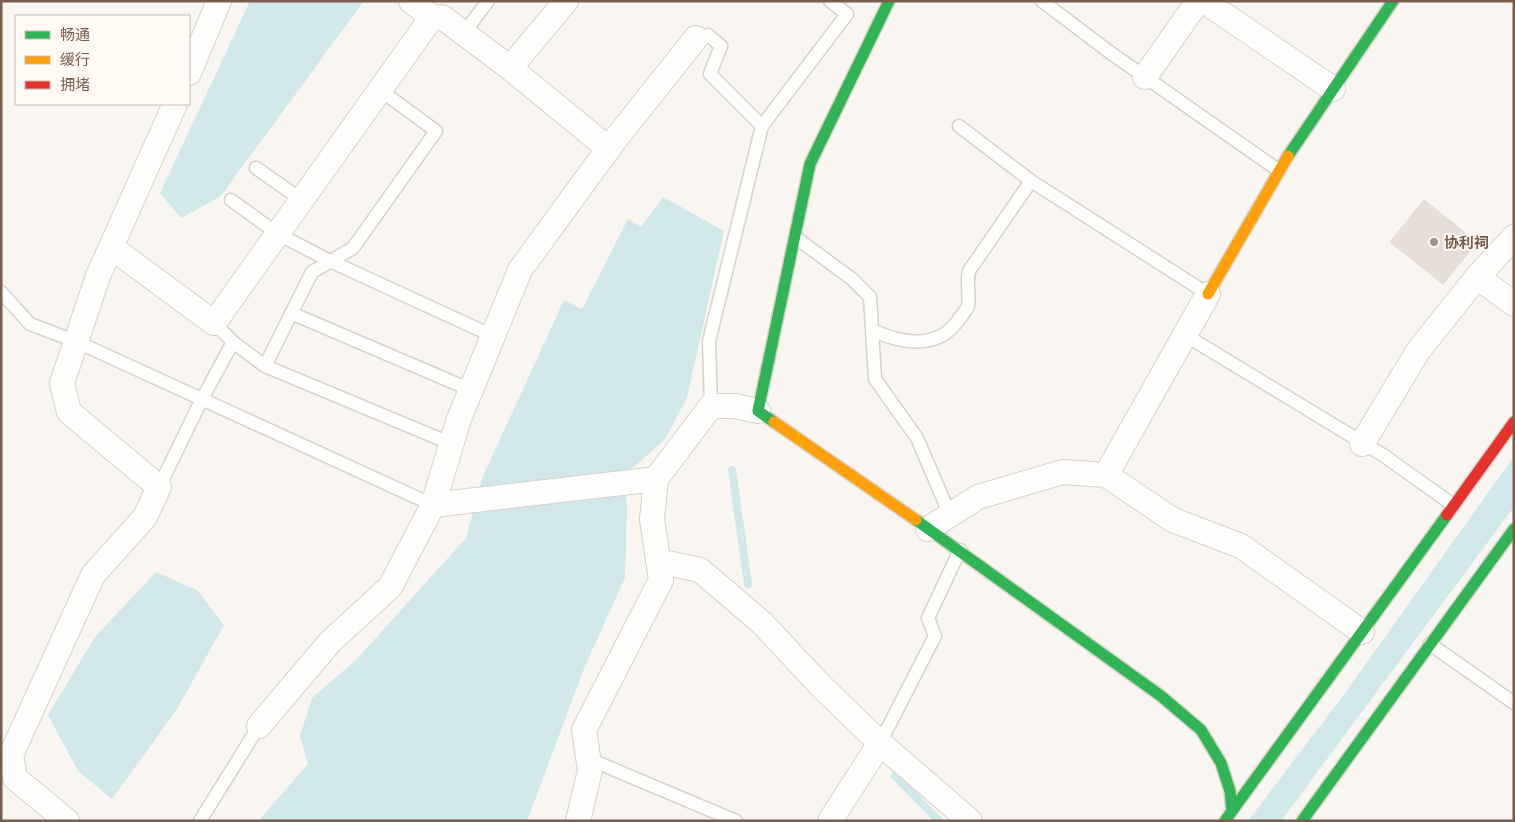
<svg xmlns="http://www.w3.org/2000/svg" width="1515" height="822" font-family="Commissioner,'Noto Sans SC',sans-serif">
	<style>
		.water { fill: #d0e8ea }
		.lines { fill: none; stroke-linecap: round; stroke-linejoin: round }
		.stream { stroke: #d0e8ea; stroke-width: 8 }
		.building { fill: #e6ded7; stroke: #e2d8d2 }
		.lane-casing { stroke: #d7d1cb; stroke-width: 15 }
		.street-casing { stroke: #d7d1cb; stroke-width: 26 }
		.fast-casing { stroke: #d9d2cb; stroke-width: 14 }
		.slow-casing { stroke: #d9d2cb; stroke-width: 14 }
		.jam-casing { stroke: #d9d2cb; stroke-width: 14 }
		.lane { stroke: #fefefd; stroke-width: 12 }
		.street { stroke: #fefefd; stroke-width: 24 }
		.fast { stroke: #30b455; stroke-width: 11 }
		.slow { stroke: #ff9f0a; stroke-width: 11 }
		.jam { stroke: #e5322d; stroke-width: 11 }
		.poi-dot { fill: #a69286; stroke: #fffaf3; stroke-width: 2 }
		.labels { text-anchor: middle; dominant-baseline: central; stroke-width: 4; stroke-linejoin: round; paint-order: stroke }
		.poi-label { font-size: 15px; font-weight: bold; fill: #7a5c4d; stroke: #fffaf3; text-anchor: start }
	</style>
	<rect width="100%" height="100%" fill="#f9f5f0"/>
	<path class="water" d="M250,1H364L220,197L181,218L160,193Z
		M663,197L724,231L687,398L665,439L624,476L627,506L625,578L585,666L527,821H262L260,819L308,764L300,736L312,698L356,660L466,538L483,476L564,300L582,309L628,219L641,227Z
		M1514,456V507L1502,523L1281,821H1248L1345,693Z
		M156,572L197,590L224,625L177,709L112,799L78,771L48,715L95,637Z"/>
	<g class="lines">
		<path class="stream" d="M732,470L748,584
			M895,776L939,821"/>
	</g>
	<path class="building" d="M1424,200L1477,242L1443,284L1390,242Z"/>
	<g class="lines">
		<g class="lane-casing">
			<path id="lane" d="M1042,1L1108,51L1278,170
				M464,33L488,1
				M696,38L708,35L721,46L710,74L762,126
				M959,126L1031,181L1208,294
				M256,168L302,200
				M231,200L278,234L330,261L493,336
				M795,237L852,279L870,297L872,330
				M1,292L30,324L75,341L433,505
				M291,313L471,390
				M214,323L233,342L265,366L452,444
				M1185,335L1383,455L1453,505
				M265,366L312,272L353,248L436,131L380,90
				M711,406L709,341L762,126L847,14L830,1
				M159,487L202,399L233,342
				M950,515L917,438L875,379L872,330C902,344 939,350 959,319C962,315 967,310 968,306C970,295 966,282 969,271L1031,181
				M1430,644L1514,703
				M880,743L935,636L928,618L960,550
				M589,759L736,821
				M200,821L259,726"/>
		</g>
		<g class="street-casing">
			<path id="street" d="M411,1L432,17H442L510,68L609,149
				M1204,1L1333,89
				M510,68L566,1
				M189,73L219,1
				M1145,77L1198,1
				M111,247L214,323L432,17
				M1477,277L1514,304
				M1362,444L1418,351L1477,277L1514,237
				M1106,475L1173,520L1241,546L1362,632
				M433,505L656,479
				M928,529L978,497L1063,472L1106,475L1208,294
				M658,561L700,570L762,623L821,686L880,743L970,821
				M259,726L330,642L390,587L433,505L459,419L520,270L614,141L696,38
				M67,821L15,778L11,755L93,575L145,517L159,487L69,412L62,383L98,276L175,104
				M578,821L590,770L584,730L661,580L652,519L656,479L711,406H735L758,411
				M830,821L880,743"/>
		</g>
		<g class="fast-casing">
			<path id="fast" d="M1288,156L1393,1
				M774,422L758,411L810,164L889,1
				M916,520L1161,696L1201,730L1221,763L1230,791L1232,811L1225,821
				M1232,811L1447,515
				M1302,821L1514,529"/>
		</g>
		<g class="slow-casing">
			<path id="slow" d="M1208,294L1288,156
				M774,422L916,520"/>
		</g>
		<g class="jam-casing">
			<path id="jam" d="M1447,515L1514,422"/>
		</g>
		<use href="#lane" class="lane"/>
		<use href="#street" class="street"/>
		<use href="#fast" class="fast"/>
		<use href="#slow" class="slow"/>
		<use href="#jam" class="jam"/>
	</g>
	<circle class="poi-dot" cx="1434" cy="242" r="5"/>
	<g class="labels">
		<g class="poi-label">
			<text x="1444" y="242">协利祠</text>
		</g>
	</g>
	<rect width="1515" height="822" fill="none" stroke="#7a5c4d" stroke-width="5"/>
	<rect x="15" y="15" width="175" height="90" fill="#fffaf3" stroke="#cabbb1"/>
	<rect x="25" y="31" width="25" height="8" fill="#30b455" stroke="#cabbb1"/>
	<text x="60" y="40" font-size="15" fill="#7a5c4d">畅通</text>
	<rect x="25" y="56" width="25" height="8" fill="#ff9f0a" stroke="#cabbb1"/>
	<text x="60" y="65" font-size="15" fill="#7a5c4d">缓行</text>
	<rect x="25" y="81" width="25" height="8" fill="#e5322d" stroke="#cabbb1"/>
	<text x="60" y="90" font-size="15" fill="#7a5c4d">拥堵</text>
</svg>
